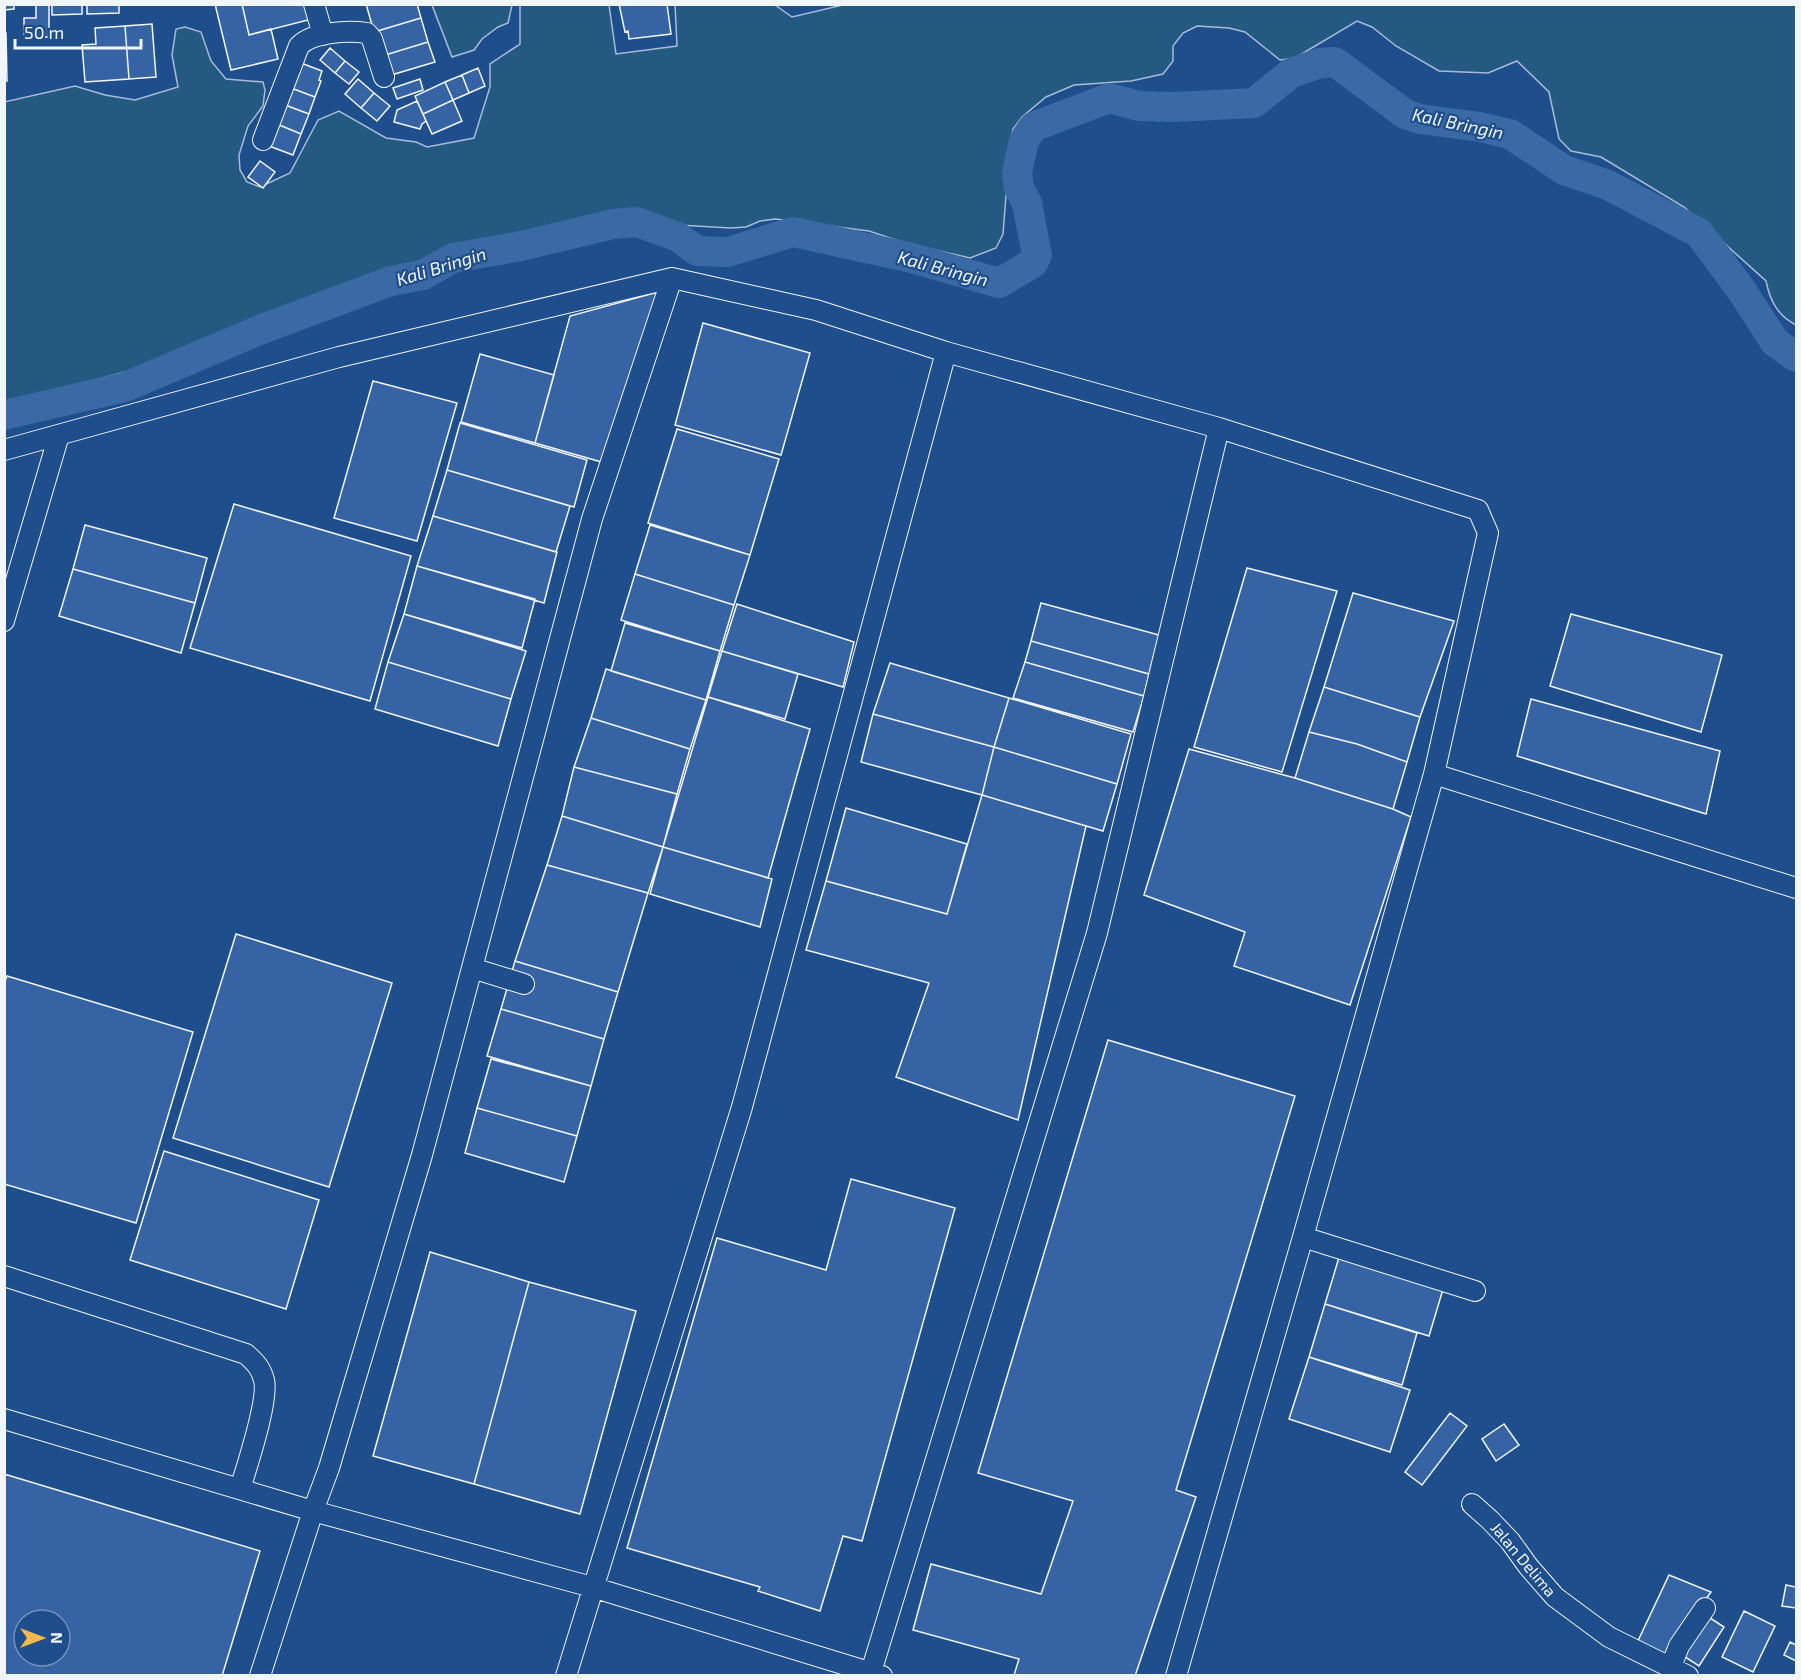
<svg xmlns="http://www.w3.org/2000/svg" width="1801" height="1680" font-family="'Exo 2',sans-serif">
	<style>
		.green { fill: #245a82; stroke: #a8bbd7; stroke-width: 1.5 }
		.lines { fill: none; stroke-linecap: round; stroke-linejoin: round }
		.river { stroke: #3b69a3; stroke-width: 30 }
		.building { fill: #3563a3; stroke: #f2f6ff; stroke-width: 1.5; fill-rule: evenodd }
		.minor-casing { stroke: #f2f6ff; stroke-width: 22 }
		.minor { stroke: #1f4e8c; stroke-width: 20 }
		.labels { text-anchor: middle; dominant-baseline: central; stroke-width: 4.5; stroke-linejoin: round; paint-order: stroke }
		.street-label { font-size: 16px; fill: #f2f6ff; stroke: #1f4e8c }
		.water-label { font-size: 18px; font-style: italic; fill: #f2f6ff; stroke: #1f4e8c }
	</style>
	<rect width="100%" height="100%" fill="#1f4e8c"/>
	<path class="green" d="M675,4L775,5L792,17L847,4L1796,5V325C1778,316 1770,301 1766,281L1684,207L1601,157L1571,151L1559,139L1549,92L1517,61L1488,73L1439,71L1396,46L1372,27L1357,21L1295,58L1280,60L1245,32L1229,28L1197,26L1183,33L1173,46V61L1163,74L1131,81L1074,85L1046,97L1022,117L1013,129L1010,145L1003,234L996,248L970,258L905,243L869,231L775,219L760,221L746,227L731,228L678,225L649,212L627,209L589,217L525,238L437,255L321,294L254,325L148,366L64,388L5,407L4,102L75,86L105,95L135,100L178,87L172,55L176,29L185,27L201,32L211,61L226,79L263,82L265,90L263,106L248,126L239,155L240,170L247,182L260,187L290,173L318,120L339,111L386,138L416,142L427,147L474,138L490,87V64L520,44V5H609L616,54L677,46Z
		M432,5V4L512,5L508,23L498,27L482,39L474,50L452,57Z"/>
	<g class="lines">
		<path class="river" d="M4,415L125,387L262,329L391,281L423,275L453,258L521,246L613,224L637,222L678,237L697,251L728,252L793,232L912,258L999,283L1033,263L1037,255L1027,203L1019,188L1017,172L1024,141L1033,127L1109,98L1139,106L1173,107L1254,103L1291,73L1320,63L1335,62L1405,114L1420,119L1480,127L1510,134L1564,170L1608,185L1699,233L1740,288L1775,342L1796,357"/>
	</g>
	<path class="building" d="M4,4H14V9L4,10Z
		M36,4H49V37H24V18H36Z
		M52,4H82V14L52,15Z
		M87,4H119V13L87,14Z
		M215,4H242L249,35L271,29L278,59L231,70Z
		M242,4H308L312,19L249,35Z
		M366,4H417L421,18L374,32Z
		M619,4H667L671,34L629,39L628,31L625,32Z
		M421,18L428,42L382,56L374,32Z
		M152,24L156,77L129,79L125,26Z
		M125,26L129,79L85,82L82,45L96,44L95,28Z
		M4,33H6L7,81H4Z
		M428,42L435,62L388,76L382,56Z
		M330,48L345,61L335,73L320,60Z
		M345,61L359,72L349,84L335,73Z
		M301,63L322,71L319,80L321,81L315,97L291,88Z
		M478,68L485,86L469,93L462,75Z
		M462,75L469,93L453,100L445,82Z
		M358,79L374,93L361,108L345,94Z
		M420,79L423,90L397,99L393,88Z
		M445,82L453,100L423,114L415,96Z
		M291,88L315,97L309,114L285,105Z
		M374,93L390,106L377,121L361,108Z
		M453,100L462,121L432,134L423,114Z
		M417,101L426,121L422,124L420,129L394,122L397,110Z
		M285,105L309,114L301,134L277,124Z
		M277,124L301,134L293,155L269,146Z
		M260,161L275,172L263,188L248,177Z
		M658,292L605,463L535,443L570,316Z
		M703,323L810,353L781,455L675,425Z
		M480,354L554,375L535,443L461,422Z
		M373,381L457,403L417,541L334,518Z
		M460,423L587,460L574,507L447,470Z
		M677,429L779,459L750,555L648,523Z
		M447,470L570,506L556,552L433,516Z
		M234,504L411,556L370,701L190,648Z
		M433,516L557,552L544,603L417,566Z
		M85,525L207,558L195,603L73,569Z
		M650,525L750,555L734,605L635,574Z
		M417,566L535,599L522,648L404,614Z
		M1247,568L1337,591L1282,772L1194,747Z
		M73,569L195,603L181,653L59,616Z
		M635,574L734,605L720,651L621,620Z
		M1353,593L1454,621L1420,717L1324,687Z
		M1041,603L1159,635L1149,674L1031,641Z
		M737,604L854,642L843,687L722,651Z
		M404,614L526,651L511,699L388,662Z
		M1571,614L1722,655L1701,732L1550,686Z
		M625,623L720,651L706,700L611,671Z
		M1031,641L1149,674L1144,696L1025,662Z
		M722,651L798,674L785,719L708,697Z
		M388,662L511,699L498,746L375,709Z
		M1025,662L1144,696L1133,732L1013,698Z
		M890,663L1009,698L994,747L873,714Z
		M606,669L706,700L690,749L591,718Z
		M1324,687L1420,717L1407,762L1357,744L1309,732Z
		M708,697L810,729L768,878L663,847Z
		M1009,698L1131,734L1117,784L994,747Z
		M1531,699L1720,751L1706,814L1517,756Z
		M873,714L994,747L982,795L861,762Z
		M591,718L690,749L677,794L574,767Z
		M1309,732L1357,744L1407,762L1393,809L1295,778Z
		M994,747L1117,784L1103,831L982,795Z
		M1189,749L1295,778L1393,809L1411,817L1350,1005L1234,966L1245,932L1144,895Z
		M574,767L677,794L663,847L562,816Z
		M982,795L1086,826L1018,1120L896,1077L929,983L806,950L826,881L947,914Z
		M846,808L967,844L947,914L826,881Z
		M562,816L663,847L648,893L547,865Z
		M663,847L772,879L760,927L650,894Z
		M547,865L648,893L618,992L515,961Z
		M236,934L392,983L329,1187L173,1138Z
		M515,961L618,992L604,1039L501,1009Z
		M7,976L193,1032L136,1223L4,1184V984Z
		M501,1009L604,1039L591,1086L487,1056Z
		M1108,1040L1295,1096L1176,1490L1196,1497L1135,1676H1016L1014,1675L1019,1659L913,1630L931,1564L1041,1594L1073,1501L978,1473Z
		M491,1059L591,1086L577,1136L477,1108Z
		M477,1108L577,1136L564,1182L465,1153Z
		M164,1151L319,1200L286,1309L130,1260Z
		M851,1179L955,1208L862,1541L843,1536L820,1611L758,1591L760,1587L627,1548L717,1238L826,1270Z
		M430,1252L529,1282L474,1484L373,1456Z
		M1340,1254L1444,1286L1429,1336L1325,1304Z
		M529,1282L636,1311L580,1514L474,1484Z
		M1325,1304L1417,1333L1402,1385L1309,1357Z
		M1309,1357L1410,1390L1390,1452L1289,1419Z
		M1450,1413L1467,1426L1422,1485L1405,1472Z
		M1504,1424L1519,1445L1496,1461L1482,1439Z
		M4,1474L260,1551L222,1676H4ZM24,1620H60V1656H24Z
		M1669,1575L1711,1592L1664,1657L1637,1643Z
		M1786,1585L1796,1587V1608L1782,1606Z
		M1744,1611L1775,1626L1753,1672L1722,1657Z
		M1704,1614L1724,1627L1699,1666L1679,1653Z
		M1790,1642L1796,1645V1661L1784,1655Z"/>
	<g class="lines">
		<g class="minor-casing">
			<path id="minor" d="M314,4L323,35
				M263,140L299,46C312,32 348,30 367,33L372,39L384,77
				M4,450L339,357L672,278
				M4,621L59,435
				M1434,774L1796,888
				M472,968L524,984
				M1303,1237L1475,1291
				M4,1276L246,1354C255,1362 261,1368 264,1380C269,1400 247,1466 240,1489
				M4,1419L313,1511L329,1468L422,1155L592,519L672,278L816,310L946,352L1219,428L1478,510L1488,533L1434,774L1303,1237L1176,1676
				M1472,1504L1490,1520L1510,1541L1528,1566L1555,1597L1609,1637L1688,1676
				M1670,1669L1679,1646L1705,1608
				M871,1672L1097,933L1219,428
				M260,1676L313,1511L592,1587L882,1676
				M566,1676L742,1107L946,352"/>
		</g>
		<use href="#minor" class="minor"/>
	</g>
	<g class="labels">
		<g class="street-label">
			<text transform="translate(1524 1559) rotate(50)">Jalan Delima</text>
		</g>
		<g class="water-label">
			<text transform="translate(1458 123) rotate(12)">Kali Bringin</text>
			<text transform="translate(441 266) rotate(-17)">Kali Bringin</text>
			<text transform="translate(943 268) rotate(15)">Kali Bringin</text>
		</g>
	</g>
	<rect width="1801" height="1680" fill="none" stroke="#f2f6ff" stroke-width="12"/>
	<g transform="translate(42 1638) rotate(90)"><circle r="28" fill="#1f4e8c" stroke="#7391ba" stroke-width="1.5"/>
	<path d="M0-4.5L10 22L0 15L-10 22Z" fill="#ffb74d"/>
	<text y="-9" font-size="16" font-weight="bold" text-anchor="middle" fill="#f2f6ff">N</text>
	</g>
	<path d="M15 39v9h126v-9" fill="none" stroke="#f2f6ff" stroke-width="3"/>
	<text x="24" y="39" font-size="18" fill="#f2f6ff" stroke="#1f4e8c" stroke-width="4.5" paint-order="stroke">50 m</text>
</svg>
